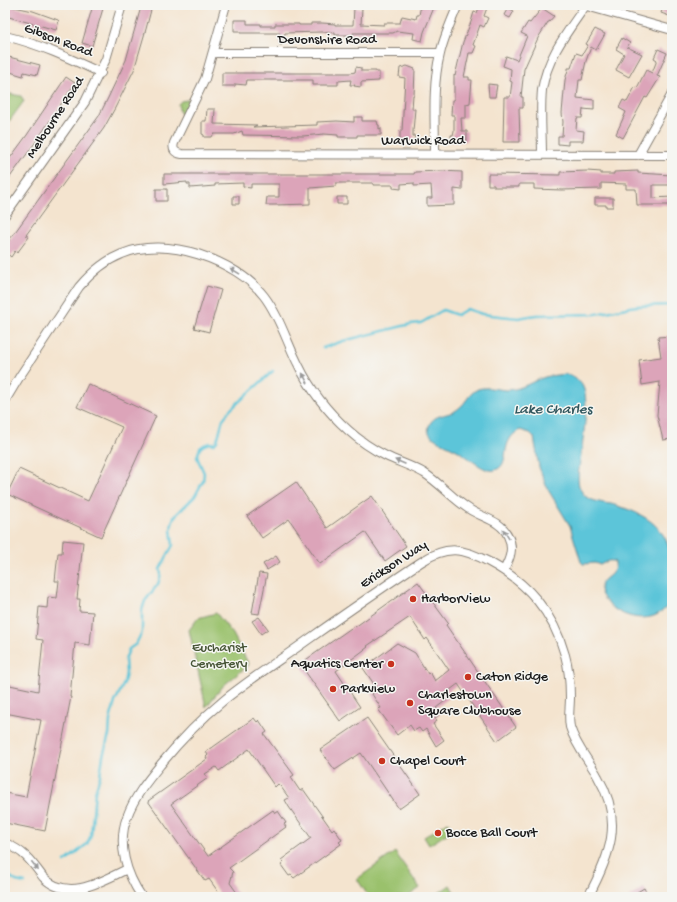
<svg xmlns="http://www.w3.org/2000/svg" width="677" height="902" font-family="'Gochi Hand',sans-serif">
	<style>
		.green { fill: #9ac16c; stroke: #5b6e44 }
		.water { fill: #5cc5d9; stroke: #3c707a }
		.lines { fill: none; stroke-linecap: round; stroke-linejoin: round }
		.stream { stroke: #5cc5d9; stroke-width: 2.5 }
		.building { fill: #dca4b9 }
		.minor-casing { stroke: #888076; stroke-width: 10 }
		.minor { stroke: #fff; stroke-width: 8 }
		.oneway { fill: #999 }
		.poi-dot { fill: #c8321e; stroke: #f6f6f2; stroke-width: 1.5 }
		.labels { text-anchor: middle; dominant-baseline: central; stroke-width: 3; stroke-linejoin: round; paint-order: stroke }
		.street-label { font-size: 14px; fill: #1c1c1c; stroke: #f6f6f2 }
		.poi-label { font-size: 14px; fill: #1c1c1c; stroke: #f6f6f2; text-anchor: start }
		.park-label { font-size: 14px; fill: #485638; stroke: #f6f6f2 }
		.water-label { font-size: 15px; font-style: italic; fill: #32575e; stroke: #f6f6f2 }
	</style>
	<rect width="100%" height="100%" fill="#f6f6f2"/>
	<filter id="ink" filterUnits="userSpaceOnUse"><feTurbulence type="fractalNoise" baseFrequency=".025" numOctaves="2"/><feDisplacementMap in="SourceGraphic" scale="8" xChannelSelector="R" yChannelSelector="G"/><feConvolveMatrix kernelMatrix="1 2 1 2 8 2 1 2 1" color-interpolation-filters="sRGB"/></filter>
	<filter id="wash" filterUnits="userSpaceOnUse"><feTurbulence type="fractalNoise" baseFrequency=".012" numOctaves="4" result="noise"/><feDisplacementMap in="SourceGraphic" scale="16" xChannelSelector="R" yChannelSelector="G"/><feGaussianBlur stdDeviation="0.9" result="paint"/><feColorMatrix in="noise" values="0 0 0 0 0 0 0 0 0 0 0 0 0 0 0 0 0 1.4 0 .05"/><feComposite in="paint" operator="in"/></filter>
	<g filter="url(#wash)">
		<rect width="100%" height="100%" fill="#f4e4cf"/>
		<path class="green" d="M5,93L21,96L24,101L5,127Z
			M187,100H190L183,115L180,113L178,104L181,101Z
			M216,613L233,634L249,665L224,685L206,707L189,630L198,618Z
			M448,822L453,830L429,845L424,837Z
			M395,852L420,888L407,897H369L357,879Z
			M450,885L457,897H433Z"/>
		<path class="water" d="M566,374C573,377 580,380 583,387C590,401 582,445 580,462C579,469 577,478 579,486C580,489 583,494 585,496C591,501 603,503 611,504C648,514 672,529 672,570C672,581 674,594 669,603C656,627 619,619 605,600C603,597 600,593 600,589C600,577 617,577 615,562C609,559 606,562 600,565L595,563L583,564L581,562L570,526L547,488L539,467L534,437L530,433L520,430C498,441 512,465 495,470C486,473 470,459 463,454C456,448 432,440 430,434C428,432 428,429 429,426C434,412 450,417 459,408C466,403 469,393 478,389C488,386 499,390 508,390C523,389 532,381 545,377C552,375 560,375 566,374Z"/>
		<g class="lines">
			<path class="stream" d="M323,348L343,341L411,324L421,323L443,310L457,315L467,309L482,314L518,318L536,315L596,314L636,306L672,305
				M65,862L87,844L91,835L95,792L100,776L103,756L109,735L110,720L115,702L124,683L126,673L125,660L129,649L136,644L142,632V610L145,601L158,584L161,574L160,569L173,545L171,530L172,523L174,517L195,496L203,481L204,473L197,457L200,448L204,445L210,443L214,444L217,441L223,419L231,409L273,371
				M5,873L16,881L25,883"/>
		</g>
		<g id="blocks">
			<path class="building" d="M5,5L33,11L58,20L59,21L56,30L5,16Z
				M93,5H104L92,46L82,43Z
				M421,5H435L424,32L422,41L413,39L414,33L397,31L393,33H353V35H335V33L322,32L285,33L282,45H280V33H240V31H234V20H247V24H261V26H275V24H299V25H311V23H322L335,24V25H353L354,8H362L361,24L384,25V23H400L402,16L416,19L417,15H419Z
				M480,5H488L484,16L488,18L484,27L480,25L473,45L476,46L473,53H469L464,77H469V80H472L470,103L466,104V118H461L462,131H467V141L452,142H451V135H453L454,131V115H451L452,100H454V75L455,76L463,42L471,22L474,12L477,13Z
				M664,5H672V17L661,13Z
				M141,7L151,10L146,29L134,70L115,108L104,128L26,235L29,237L17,253L15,251L11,257L5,252V246L99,116L108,98L126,60Z
				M508,8L514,11L510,18L504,15Z
				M542,8L554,16L549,22H548L538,38L524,69L521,97H523V108H519L520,142H503L504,97H510L512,82L510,81L511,69L503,66L506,56L517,60L527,36L521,33L528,22L530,23Z
				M595,29L605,34L596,50L591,47L586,61L582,80H579L577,98L594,100V110L583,109L582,118H577L576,130L584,131L583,141H568V145L558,144V136H562L563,122L562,113L565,80L568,70V68H571L576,53L582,55L588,45L586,44Z
				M622,38L630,43L627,47L642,54L629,77L616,70L624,54L616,49Z
				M658,49L667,53L657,76L660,77L647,98L645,97L623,138L616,134L626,112L619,108L623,100L627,102L635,87L637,88L646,70L652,73L657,60L654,58Z
				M5,56L40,65L37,75L24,72L23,76L7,71V68H5Z
				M407,66L415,69L414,95H413L412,109H415L413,131V136H415L414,142H403L400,141V131H402L405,78L399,77L400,68Z
				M356,67L361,68V71H376V72H379V81L361,82V87L354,86L355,85H350L351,80L338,81V85H313V80H247L246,85L235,84V86H222V73H351L355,72Z
				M66,77L75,83L37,140L5,184V165L27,135Z
				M488,84L497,85L495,97H489Z
				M207,109H215L214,124L257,125L253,127L317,125V122L337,121L354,122V117H362V121H377L378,125H379V129L381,128V135H357V137H338V135L324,134L303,136L243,135L242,131L234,134H214L213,135L212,137H204V135L202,134V121H206Z
				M441,171L462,172V190L454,189V205L427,206V198H432L431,185L414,186V183L401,184V189L393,188V185H373V183H336V186L310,188V204L274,205H266L267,197H279V184H251V188L243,187V183L215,184V186L190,188V184H187V182L164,184V174H414L415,172Z
				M587,171L601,172V174H614V172L638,171V173L672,175V185H653V198L672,197V205H637L636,189H626V184L601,183V189L562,190L534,189V184H519V187H494V185H488V174L560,175V172Z
				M156,189H167V201H156Z
				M233,196H239V204H233Z
				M337,197H347V204H337Z
				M595,198H613V207H606V205H595Z
				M207,286L221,290L209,332L194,328Z
				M672,336V439L663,440L657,415L660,382L642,385L639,360L661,357L658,337Z
				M88,384L156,416L101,537L7,494L19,469L88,501L122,427L77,407Z
				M296,482L327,528L372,496L406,546L385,561L365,532L320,564L289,519L262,538L247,516Z
				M63,540L83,542L77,599H80L79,611L93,612L90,645L75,643L70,697H71L45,831L5,823V793L26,797L41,720L5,713V684L38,691L43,640L36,639L39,607L47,608L48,597L57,598L59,581H55L58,553H62Z
				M276,556L280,562L267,570L263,564Z
				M259,573L267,574L259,614L252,613Z
				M418,582L448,623L446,625L516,727L497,741L458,684L446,693L449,698L436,708L440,714L435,718L437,721L433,724L444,740L436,746L426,729L422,732L419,728L414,731L410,725L397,735L378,709L381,708L372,694L378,690L363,668L397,643L415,653L428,674L430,672L435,681L449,670L427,638L425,640L410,617L367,646L368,647L336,671L360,707L340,721L300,664L354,626L355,627Z
				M259,617L268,629L261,634L252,621Z
				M254,718L257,722L259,720L267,732L264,734L294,775L291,777L292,779L300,791L303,789L332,830L334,828L342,840L339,842L341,844L294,878L291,875L289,876L281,865L284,863L281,860L311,838L289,807L285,800L289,798L281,787L278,784L275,787L249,749L219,771L216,767L205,774L208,778L171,804L208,856L273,810L275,813L278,811L286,823L284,824L286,827L229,868L233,872L230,883L240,897H222L209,879L205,881L148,801L207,759L206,757L208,755L206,752Z
				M367,718L420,794L399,809L361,753L335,770L320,750Z
				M644,888L649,897H629Z"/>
		</g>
	</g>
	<g filter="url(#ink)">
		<use href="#blocks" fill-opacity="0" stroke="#888076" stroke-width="1"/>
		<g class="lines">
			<g class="minor-casing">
				<path id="minor" d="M226,5L205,79L174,143C172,150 175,153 182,154L672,155
					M583,5L672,30
					M5,36C39,44 69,58 101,73
					M214,53H440
					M435,154C435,121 432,86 440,54C444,37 451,21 458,5
					M542,155C542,134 540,111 542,90C547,57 568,31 586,5
					M638,155L672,94
					M5,215L85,102L106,59L122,5
					M5,401L20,376L79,287C91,273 104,261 122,254C165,235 236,260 264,296C280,317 287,343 299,366C311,391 328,412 348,430C360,441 372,449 386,456C398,462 412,466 424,473C441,484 453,499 469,509C482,518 501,520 508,536C514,548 510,559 504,570
					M5,843C24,851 31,861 43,877C67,902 101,882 127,869
					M142,897C126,874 117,844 127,817C134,797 148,780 161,764C180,741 200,720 223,701C250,679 280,660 309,639C346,613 383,587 421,562C447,545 463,548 489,562C528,583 553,612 565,655C569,669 570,683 570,697C570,707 568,718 570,727C576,747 589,760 598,777C624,821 610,856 588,897"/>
			</g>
			<use href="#minor" class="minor"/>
		</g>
		<defs><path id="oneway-solid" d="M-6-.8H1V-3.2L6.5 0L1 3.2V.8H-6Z"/></defs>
		<g class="oneway">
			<use href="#oneway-solid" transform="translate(235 271) rotate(-149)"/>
			<use href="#oneway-solid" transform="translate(305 378) rotate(-119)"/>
			<use href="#oneway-solid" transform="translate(400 462) rotate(-157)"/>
			<use href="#oneway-solid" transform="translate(506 534) rotate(-122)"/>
			<use href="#oneway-solid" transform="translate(35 866) rotate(53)"/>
		</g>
	</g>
	<g class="poi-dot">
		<circle cx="413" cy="599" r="4"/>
		<circle cx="391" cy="664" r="4"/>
		<circle cx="468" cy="677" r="4"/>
		<circle cx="333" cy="689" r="4"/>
		<circle cx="410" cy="703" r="4"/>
		<circle cx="382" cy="761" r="4"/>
		<circle cx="438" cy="833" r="4"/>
	</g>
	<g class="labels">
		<g class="street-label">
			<text x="327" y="40">Devonshire Road</text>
			<text transform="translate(58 41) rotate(21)">Gibson Road</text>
			<text transform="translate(56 118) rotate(-57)">Melbourne Road</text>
			<text x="423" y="141">Warwick Road</text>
			<text transform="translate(394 565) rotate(-33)">Erickson Way</text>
		</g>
		<g class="poi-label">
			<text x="421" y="599">HarborView</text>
			<text x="383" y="664" text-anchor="end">Aquatics Center</text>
			<text x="476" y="677">Caton Ridge</text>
			<text x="341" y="689">Parkview</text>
			<text x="418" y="695">Charlestown<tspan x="418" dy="16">Square Clubhouse</tspan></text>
			<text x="390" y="761">Chapel Court</text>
			<text x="446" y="833">Bocce Ball Court</text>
		</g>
		<g class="park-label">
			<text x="219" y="648">Eucharist<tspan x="219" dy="16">Cemetery</tspan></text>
		</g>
		<g class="water-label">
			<text x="553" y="410">Lake Charles</text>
		</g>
	</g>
	<rect width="677" height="902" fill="none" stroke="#f6f6f2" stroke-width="20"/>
</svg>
